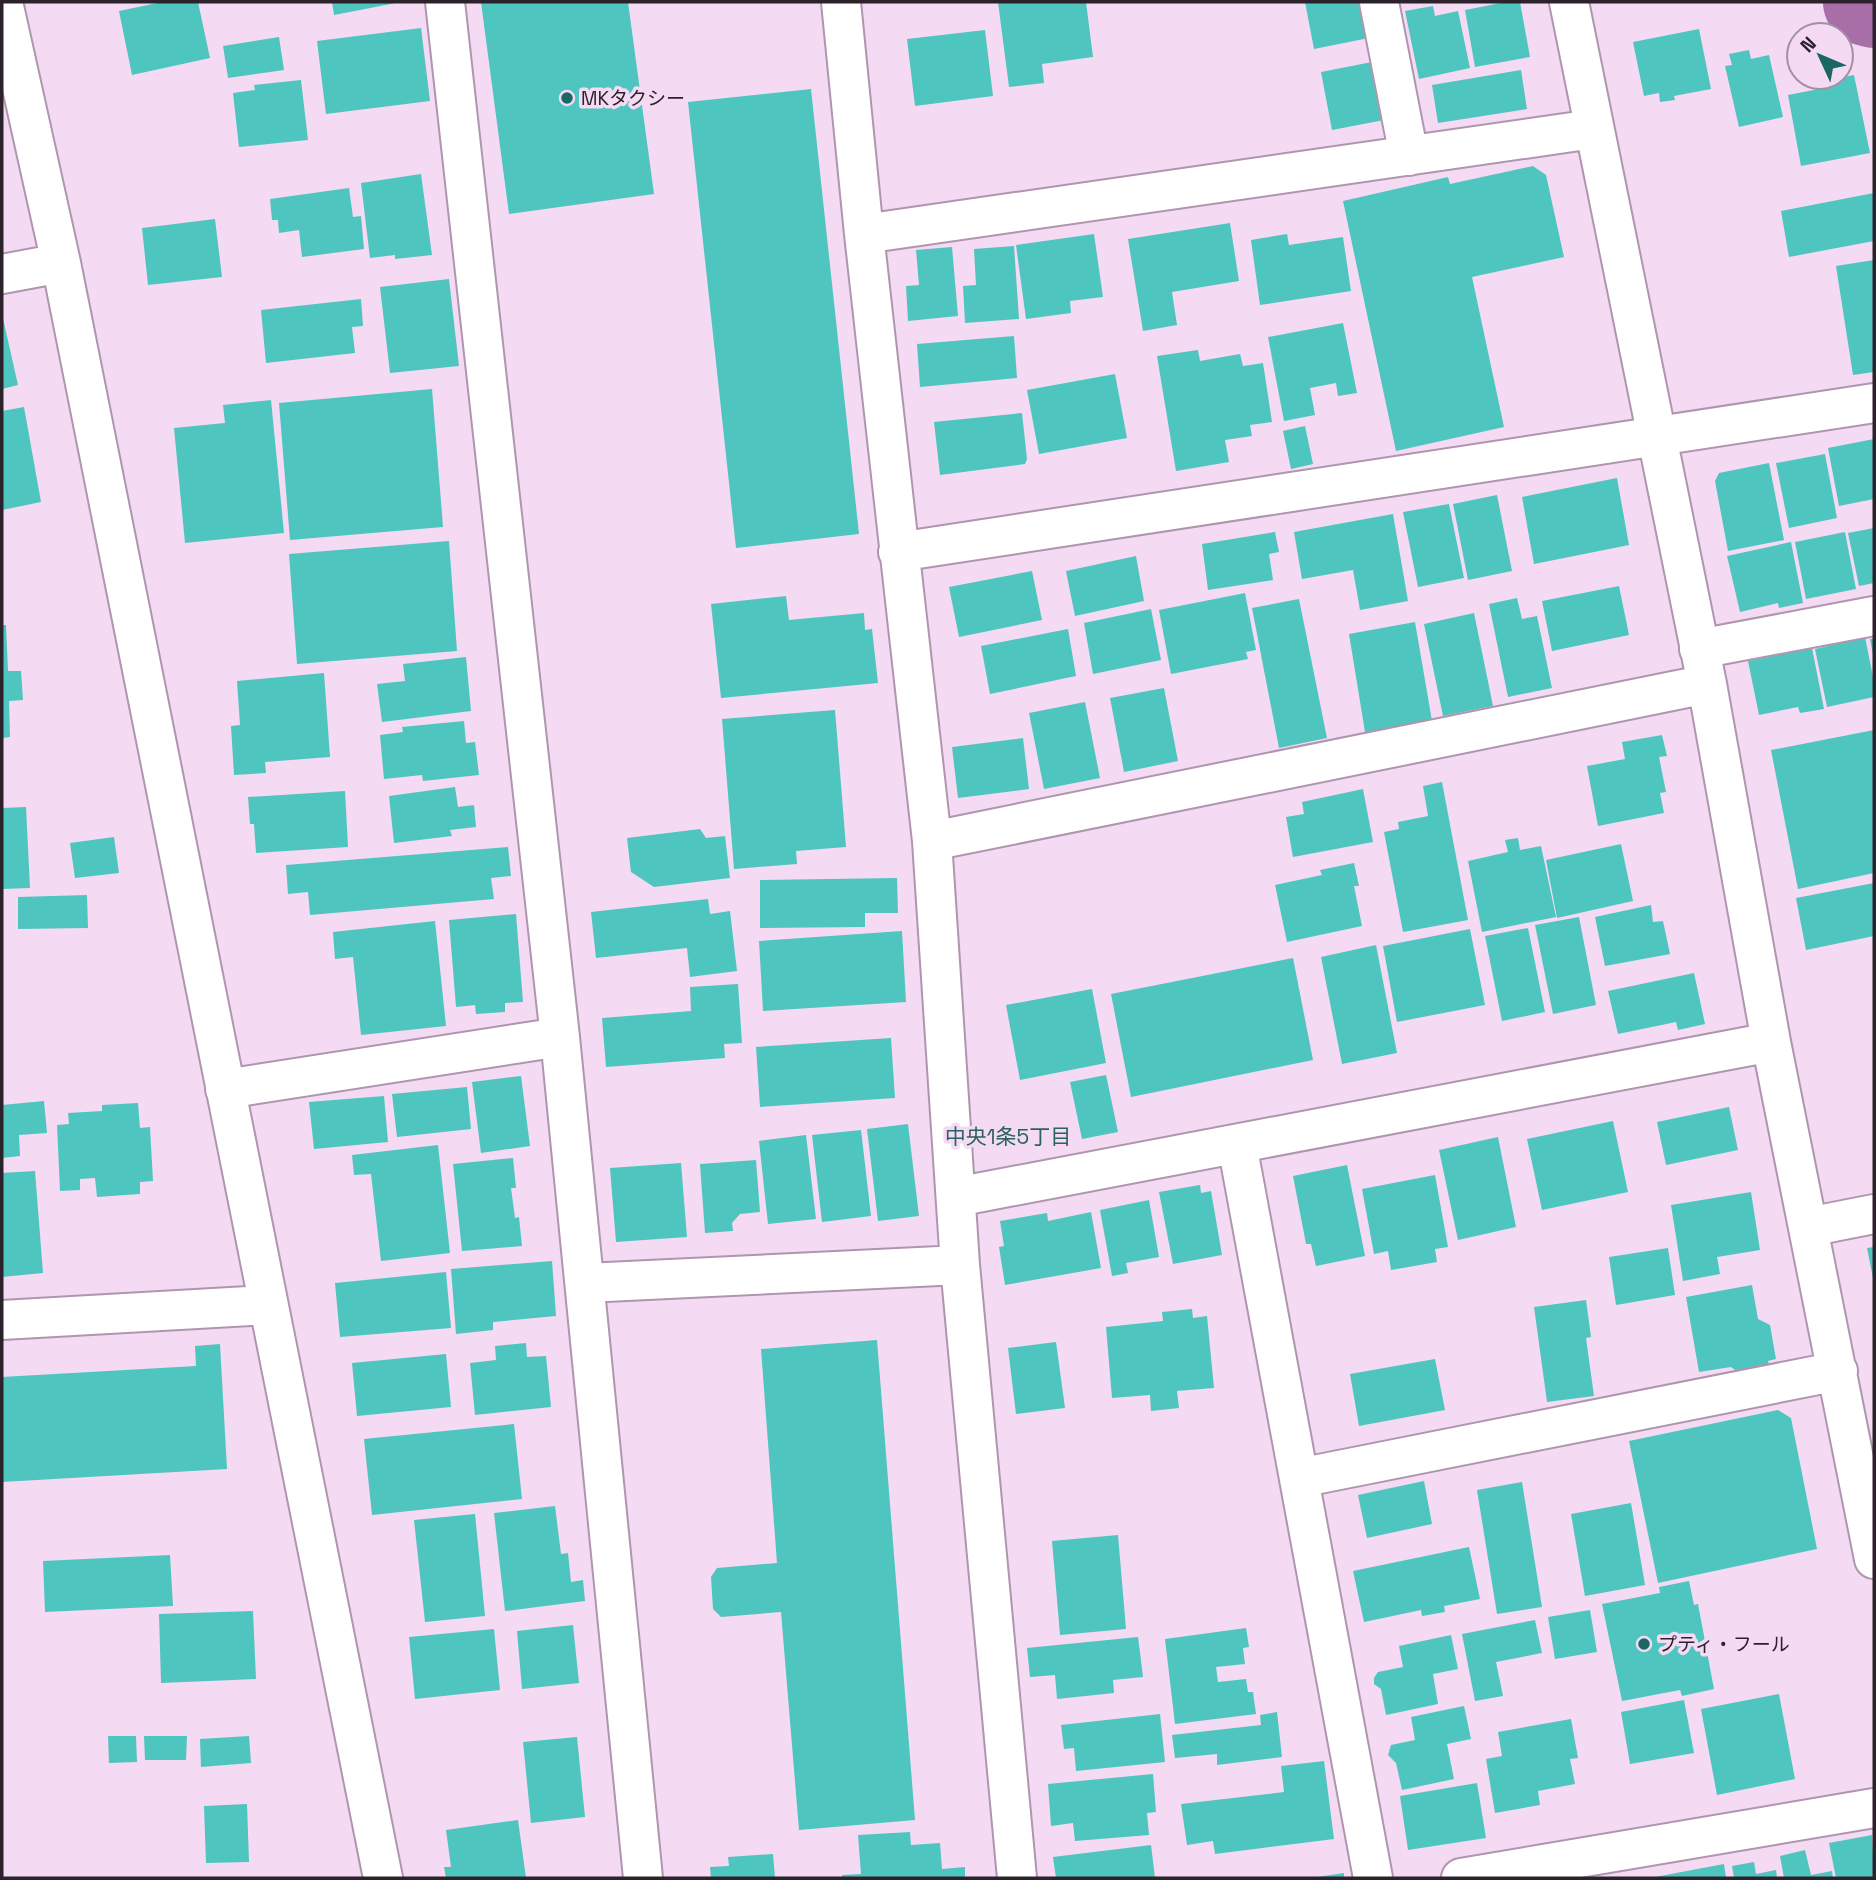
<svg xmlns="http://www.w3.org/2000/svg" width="1876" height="1880" font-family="'Space Grotesk','Noto Sans JP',sans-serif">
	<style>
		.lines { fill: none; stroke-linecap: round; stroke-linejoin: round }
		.river { stroke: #a86ea7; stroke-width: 88 }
		.building { fill: #4fc5bf }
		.minor-casing { stroke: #af96ae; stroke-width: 42 }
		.minor { stroke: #fff; stroke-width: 38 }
		.poi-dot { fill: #1a6763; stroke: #f4daf3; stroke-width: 2.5 }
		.labels { text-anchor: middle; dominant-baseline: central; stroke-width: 7; stroke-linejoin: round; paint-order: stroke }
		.poi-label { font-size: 19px; fill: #2c222c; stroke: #f4daf3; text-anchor: start }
		.neighbourhood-label { font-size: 21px; fill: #29625f; stroke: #f4daf3 }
	</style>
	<rect width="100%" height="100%" fill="#f4daf3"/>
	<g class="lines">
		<path class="river" d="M1867,2L1874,4"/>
	</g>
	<path class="building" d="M162,2H198L210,58L132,75L119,11Z
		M332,2H396V3L334,15Z
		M481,2H628L654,194L509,214Z
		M998,2H1086L1093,57L1042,64L1044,83L1009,87Z
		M1305,2H1366L1369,38L1314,49Z
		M1506,2H1520L1530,57L1475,67L1465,10Z
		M1433,6L1435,16L1458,11L1470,68L1419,79L1405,11Z
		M421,28L430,101L326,114L317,41Z
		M1699,29L1711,89L1674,96L1675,100L1660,102L1659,93L1644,96L1633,42Z
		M985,30L993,96L915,106L907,39Z
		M279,37L284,70L228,78L223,46Z
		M1749,50L1751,59L1769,55L1783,117L1739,127L1725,66L1732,65L1729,54Z
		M1372,62L1384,120L1332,130L1321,72Z
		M1521,70L1527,109L1438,123L1432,85Z
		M1854,75L1870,153L1801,166L1788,95L1829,87L1827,80Z
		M301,80L308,140L239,147L233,93L255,90L254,85Z
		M811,89L859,534L736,548L688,102Z
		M1533,166L1546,175L1564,257L1472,277L1504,427L1396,451L1343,201L1448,177L1450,184Z
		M421,174L432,255L395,259V255L370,258L361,183Z
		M349,188L353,217L361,216L364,249L302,257L299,230L279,233L278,220H272L270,199Z
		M1874,193V241L1789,257L1781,211Z
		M215,219L222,277L148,285L142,228Z
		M1230,223L1239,281L1172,292L1177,325L1143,331L1128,239Z
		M1094,234L1103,297L1070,301L1071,313L1026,319L1016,245Z
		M1287,234L1289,245L1343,237L1351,291L1260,305L1251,240Z
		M1014,246L1019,319L965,323L963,286L976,285L974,249Z
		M952,247L958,316L908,321L906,286L919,285L916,250Z
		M1874,260V372L1853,375L1836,266Z
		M449,279L459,366L390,373L380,287Z
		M361,299L363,326L352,327L355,353L266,363L261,310Z
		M2,314L18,385L2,389Z
		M1343,323L1357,393L1338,396L1336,383L1310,388L1315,415L1284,421L1268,337Z
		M1014,336L1017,378L920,387L917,344Z
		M1198,350L1200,361L1240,354L1243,366L1263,363L1272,422L1250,425L1252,436L1225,440L1229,462L1176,471L1157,356Z
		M1115,374L1127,438L1039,454L1027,390Z
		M432,389L443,527L290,540L279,403Z
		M271,400L284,533L185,543L174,428L225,423L223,405Z
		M24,407L41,502L2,510V411Z
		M1022,413L1027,459L1025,464L940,475L934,422Z
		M1305,426L1313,464L1291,469L1283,431Z
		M1874,439V499L1839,506L1828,448Z
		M1825,454L1837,518L1789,528L1776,463Z
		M1769,463L1784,540L1728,551L1715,481L1719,473Z
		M1617,478L1629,545L1534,564L1522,497Z
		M1497,495L1512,571L1468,580L1453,504Z
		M1449,504L1464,578L1418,587L1403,512Z
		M1393,514L1408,601L1360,610L1353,570L1302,579L1294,532Z
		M1874,528V583L1859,586L1848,533Z
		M1275,532L1279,552L1269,554L1273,580L1208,590L1202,544Z
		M1845,532L1856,589L1806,599L1795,542Z
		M449,541L457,651L297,664L289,554Z
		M1791,542L1803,603L1779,608L1778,603L1740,612L1727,556Z
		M1136,556L1144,601L1075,616L1066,571Z
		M1032,571L1042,620L959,637L949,587Z
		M1619,586L1629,635L1552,651L1542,601Z
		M1245,593L1256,650L1246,652L1248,659L1171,674L1159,610Z
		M786,596L789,620L864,613L865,630L872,629L878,683L721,698L711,604Z
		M1517,598L1522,619L1537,616L1552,688L1508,697L1489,604Z
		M1299,599L1327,738L1279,748L1252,608Z
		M1151,609L1161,660L1093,674L1084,623Z
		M1474,613L1493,706L1443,716L1424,624Z
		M1415,622L1432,721L1365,732L1349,634Z
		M2,625H6L8,671H21L23,700L9,701L10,737L2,738Z
		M1068,629L1076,676L990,694L981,646Z
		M1865,637L1874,682V697L1827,707L1815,649Z
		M1870,639H1874V655H1873Z
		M1812,648L1824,709L1800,713L1798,707L1759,715L1748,661Z
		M466,657L471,711L382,722L377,684L405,681L403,664Z
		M324,673L330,757L265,762L266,773L234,775L231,726L240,725L237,681Z
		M1164,688L1178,761L1124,772L1110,698Z
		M1085,702L1100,778L1044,789L1029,713Z
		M835,710L846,847L796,851L797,864L734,869L722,719Z
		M464,721L466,743L475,742L479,775L423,781L422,775L384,779L380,735L403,732L402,727Z
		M1874,730V873L1798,889L1771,750Z
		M1662,735L1667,756L1659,757L1666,792L1660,793L1664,813L1598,826L1587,766L1625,759L1622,742Z
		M1023,738L1029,789L958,798L952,747Z
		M1442,782L1468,920L1403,932L1384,832L1399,829L1398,822L1428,816L1423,786Z
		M455,787L458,807L474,805L476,827L450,830L452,836L394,843L389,796Z
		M1363,789L1373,842L1293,857L1286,817L1304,814L1302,802Z
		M345,791L348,847L256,853L254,824H250L248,797Z
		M26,807L30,888L2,889V808Z
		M700,829L706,838L725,836L730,878L654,887L631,872L627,838Z
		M114,837L119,873L75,878L70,843Z
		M1518,838L1520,850L1541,846L1556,917L1482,932L1468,861L1508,852L1505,840Z
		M1621,844L1633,901L1557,918L1546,860Z
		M508,847L511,876L491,878L494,899L310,915L308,892L288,894L286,865Z
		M1354,863L1359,886H1354L1362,926L1287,942L1275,885L1322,875L1320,870Z
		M897,878L898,913H865V927L760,928V880Z
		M1874,883V936L1806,950L1796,898Z
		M87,895L88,928L18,929V897Z
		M708,899L710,914L730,911L737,971L690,977L687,948L596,958L591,912Z
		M1651,905L1653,922L1663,921L1670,954L1605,966L1595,917Z
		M516,914L523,1002L505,1003V1012L476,1014L475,1005L456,1007L449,920Z
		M1579,917L1596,1005L1553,1014L1535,925Z
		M435,921L446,1026L361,1035L353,957L335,959L333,932Z
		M1528,928L1545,1012L1502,1021L1485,936Z
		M1470,929L1485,1005L1397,1022L1383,946Z
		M902,931L906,1002L763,1011L759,941Z
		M1376,945L1397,1053L1342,1064L1321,957Z
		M1293,958L1313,1060L1131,1097L1111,994Z
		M1694,973L1705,1024L1678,1030L1676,1022L1618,1034L1608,991Z
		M738,984L742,1043L724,1044L725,1058L606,1067L602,1018L691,1011L690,987Z
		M1092,989L1106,1063L1020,1080L1006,1005Z
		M891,1038L895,1098L760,1107L756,1047Z
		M1106,1075L1118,1132L1082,1139L1070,1082Z
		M521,1076L530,1146L481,1153L472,1082Z
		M467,1087L471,1129L397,1137L392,1094Z
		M384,1096L388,1142L314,1149L309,1102Z
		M44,1101L47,1133L19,1135L20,1156L2,1158V1105Z
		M138,1103L140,1128L150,1127L153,1181L140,1182V1194L97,1197L95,1178L80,1179V1190L60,1191L57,1125L69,1124L68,1113L102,1111V1105Z
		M1729,1107L1738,1150L1666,1165L1657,1122Z
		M1613,1121L1628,1192L1542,1210L1527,1139Z
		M908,1124L919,1216L878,1221L867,1129Z
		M861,1130L871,1216L822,1222L812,1135Z
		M806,1135L816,1219L768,1224L759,1141Z
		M1498,1137L1516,1227L1458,1240L1439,1150Z
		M438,1145L450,1253L381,1261L371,1174L354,1175L352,1155Z
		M513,1158L516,1188H511L515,1218L519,1217L522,1246L462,1251L453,1164Z
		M756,1160L760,1212L740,1214L732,1223L733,1231L705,1233L700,1164Z
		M681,1163L687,1237L616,1242L610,1168Z
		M1347,1165L1365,1256L1316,1266L1311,1244H1306L1293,1176Z
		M35,1171L43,1273L2,1277V1173Z
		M1435,1175L1448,1247L1435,1249L1437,1262L1391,1270L1388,1251L1374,1254L1362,1189Z
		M1200,1185L1201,1193L1211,1191L1222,1255L1173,1264L1159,1192Z
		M1751,1192L1760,1250L1717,1257L1720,1274L1683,1281L1671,1205Z
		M1149,1200L1159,1257L1126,1263L1128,1273L1112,1276L1100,1210Z
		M1091,1212L1101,1268L1005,1285L999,1247L1004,1246L1000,1221L1047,1213L1048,1221Z
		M1874,1247V1278H1873L1867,1248Z
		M1668,1248L1675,1295L1616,1305L1609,1257Z
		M552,1261L556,1316L493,1322V1330L456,1334L451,1269Z
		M446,1272L451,1328L340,1337L335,1283Z
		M1752,1285L1758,1319L1770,1325L1776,1359L1768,1361L1770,1367L1739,1373L1731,1367L1699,1372L1686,1297Z
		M1586,1300L1591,1337L1586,1338L1594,1396L1547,1402L1534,1307Z
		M1192,1309L1193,1318L1207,1316L1214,1388L1177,1391L1179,1408L1151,1411L1150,1395L1112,1398L1106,1327L1163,1321L1162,1312Z
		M877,1340L915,1820L799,1830L781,1612L721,1617L713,1609L711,1577L717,1568L777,1563L761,1349Z
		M1056,1342L1065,1408L1016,1414L1008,1348Z
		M526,1343L527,1357L546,1356L551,1407L475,1415L470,1363L496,1360L495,1346Z
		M220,1344L227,1469L2,1482V1377L196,1366L195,1346Z
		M446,1354L451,1407L357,1416L352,1363Z
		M1435,1359L1445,1410L1359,1426L1350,1374Z
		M1778,1410L1791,1418L1817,1549L1658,1583L1629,1441Z
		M514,1424L522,1499L372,1515L364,1439Z
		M1424,1481L1432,1524L1367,1538L1358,1495Z
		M1522,1482L1542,1607L1497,1614L1477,1490Z
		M1631,1503L1645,1585L1585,1596L1571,1514Z
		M555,1506L561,1554L568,1553L571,1582L583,1580L585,1601L505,1611L494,1513Z
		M475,1514L485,1616L425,1622L414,1520Z
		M1118,1535L1126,1629L1060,1635L1052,1541Z
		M1469,1547L1480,1599L1444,1606L1445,1612L1422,1616L1421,1610L1364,1622L1353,1571Z
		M170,1555L173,1606L45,1612L43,1561Z
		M1689,1581L1694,1605L1698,1604L1714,1689L1682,1696L1680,1690L1622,1701L1602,1604L1660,1593L1659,1587Z
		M1590,1610L1597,1652L1555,1659L1548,1617Z
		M253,1611L256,1679L161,1683L159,1614Z
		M1535,1620L1542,1653L1496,1662L1503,1696L1475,1701L1462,1634Z
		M573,1625L579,1683L522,1689L517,1631Z
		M1246,1628L1249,1647L1243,1648L1245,1664L1216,1667L1218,1682L1246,1679L1248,1692H1253L1256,1714L1175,1724L1165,1639Z
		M494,1629L500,1690L415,1699L409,1637Z
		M1451,1635L1458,1669L1433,1674L1438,1704L1386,1715L1381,1689L1374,1684V1678L1378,1672L1403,1667L1399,1646Z
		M1138,1637L1143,1677L1113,1680L1114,1693L1057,1699L1055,1675L1030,1677L1027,1648Z
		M1779,1694L1795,1779L1717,1795L1701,1709Z
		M1684,1700L1694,1753L1630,1764L1621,1712Z
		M1464,1706L1471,1739L1447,1744L1454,1779L1402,1790L1396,1763L1388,1755L1391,1745L1415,1740L1411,1717Z
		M1277,1712L1282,1757L1217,1765V1754L1175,1758L1172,1735L1261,1725L1260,1715Z
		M1160,1714L1165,1762L1076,1771L1074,1748L1064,1749L1061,1725Z
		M1571,1719L1578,1758L1570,1759L1575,1784L1538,1791L1540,1805L1495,1813L1486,1759L1502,1756L1498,1732Z
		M108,1736H136L137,1762L109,1763Z
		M144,1736H187L186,1760H145Z
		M249,1736L251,1763L201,1767L200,1739Z
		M577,1737L585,1817L531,1823L523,1742Z
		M1324,1761L1334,1839L1215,1854L1213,1841L1187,1845L1181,1804L1284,1792L1281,1766Z
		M1153,1774L1156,1812L1147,1813L1149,1835L1075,1841L1073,1823L1051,1826L1048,1784Z
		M1477,1783L1486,1838L1408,1850L1400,1796Z
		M247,1804L249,1862L206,1863L204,1806Z
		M518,1820L526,1878H446L444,1867H451L446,1830Z
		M910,1832L911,1845L940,1843L942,1869L965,1867V1878H842V1875L861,1874L858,1835Z
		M1872,1835L1874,1878H1836L1829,1843Z
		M1151,1845L1155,1878H1056L1053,1857Z
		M1805,1850L1811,1875L1832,1871L1833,1878H1784L1780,1856Z
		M773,1854L775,1878H711L710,1867L729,1866L728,1857Z
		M1754,1862L1756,1874L1776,1870L1777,1878H1734L1732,1866Z
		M1724,1864L1726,1878H1655V1877Z
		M1344,1873V1878H1317V1877Z"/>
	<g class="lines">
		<g class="minor-casing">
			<path id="minor" d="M3,2L61,263L383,1878
				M445,2L560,1037L643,1878
				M841,2L864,234L932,841L960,1265L1017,1878
				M1379,2L1409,156
				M1569,2L1707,684L1771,1042L1874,1559
				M864,234L1593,129
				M2,274L61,263
				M898,552L1874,403
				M1699,649L1874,616
				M932,841L1707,684
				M225,1089L560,1037
				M1237,1144L1373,1878
				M956,1197L1771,1042
				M1808,1227L1874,1214
				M585,1283L960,1265
				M2,1320L267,1305
				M1299,1478L1838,1371
				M1461,1878L1874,1808"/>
		</g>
		<use href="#minor" class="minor"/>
	</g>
	<g class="poi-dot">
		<circle cx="567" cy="98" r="7"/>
		<circle cx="1644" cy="1644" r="7"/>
	</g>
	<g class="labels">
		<g class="poi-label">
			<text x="581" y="98">MKタクシー</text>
			<text x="1658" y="1644">プティ・フール</text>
		</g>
		<g class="neighbourhood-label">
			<text x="1008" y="1136">中央1条5丁目</text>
		</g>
	</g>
	<rect width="1876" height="1880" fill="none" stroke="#2c222c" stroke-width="7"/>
	<g transform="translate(1820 56) rotate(314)"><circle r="33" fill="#f4daf3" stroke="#a490a3" stroke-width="2"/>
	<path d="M0-5L12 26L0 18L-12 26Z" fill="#1a6763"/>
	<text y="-10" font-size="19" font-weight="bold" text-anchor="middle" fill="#2c222c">N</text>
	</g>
</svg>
